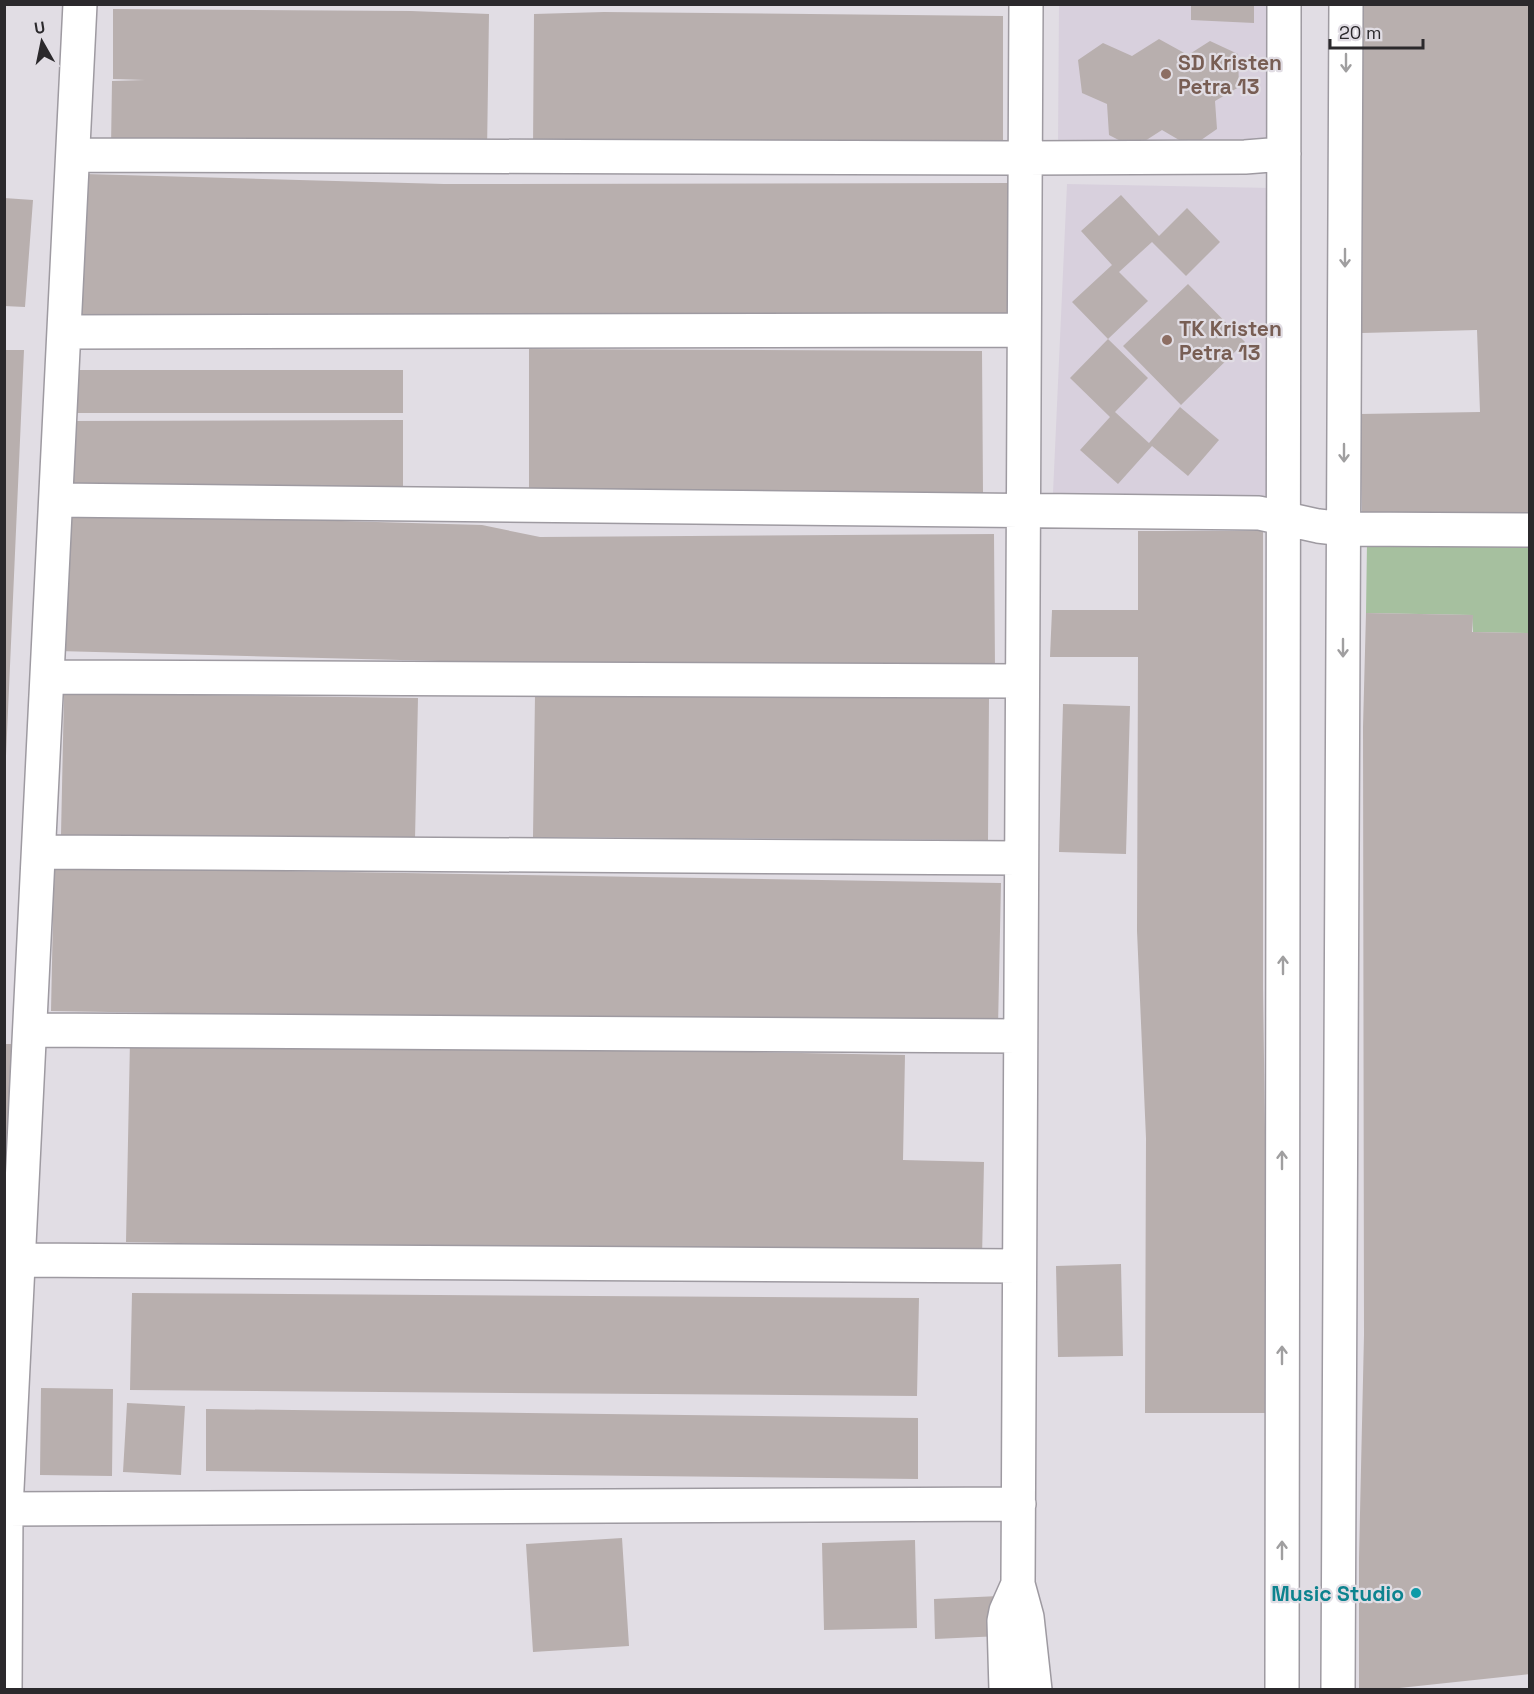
<svg xmlns="http://www.w3.org/2000/svg" width="1534" height="1694" font-family="'Space Grotesk',sans-serif">
	<style>
		.built { fill: #d8d0dd }
		.green { fill: #a6c09f }
		.building { fill: #b8afae }
		.lines { fill: none; stroke-linecap: round; stroke-linejoin: round }
		.minor-casing { stroke: #9e9aa1; stroke-width: 36 }
		.minor { stroke: #fff; stroke-width: 33 }
		.oneway { stroke: #a09fa0 }
		.education-dot { fill: #8d6e63; stroke: #e1dde4; stroke-width: 2 }
		.culture-dot { fill: #0f9aa8; stroke: #e1dde4; stroke-width: 2 }
		.labels { text-anchor: middle; dominant-baseline: central; stroke-width: 4.5; stroke-linejoin: round; paint-order: stroke }
		.education-label { font-size: 21px; font-weight: bold; fill: #785e54; stroke: #e1dde4; text-anchor: start }
		.culture-label { font-size: 21px; font-weight: bold; fill: #0d838f; stroke: #e1dde4; text-anchor: end }
	</style>
	<rect width="100%" height="100%" fill="#e1dde4"/>
	<path class="built" d="M1059,5H1273L1272,149L1058,143Z
		M1067,184L1275,188L1272,496L1053,493Z"/>
	<path class="green" d="M1367,543L1529,544V633L1473,632L1472,615L1366,613Z"/>
	<path class="building" d="M1191,4H1254V23L1191,20Z
		M1363,4H1530V512L1362,515L1360,414L1480,412L1477,330L1362,333Z
		M113,9L411,11L489,14L487,152L111,147L112,81L145,80L113,79Z
		M604,12L1003,16V151L533,148L534,14Z
		M1159,39L1188,55L1210,41L1238,54L1239,87L1215,101L1217,129L1191,147L1162,130L1134,148L1109,135L1107,104L1082,93L1078,60L1103,43L1132,56Z
		M85,174L444,184L1017,183V327L81,318Z
		M1121,195L1159,236L1187,208L1220,242L1186,276L1152,242L1119,272L1148,301L1108,339L1072,302L1112,265L1081,231Z
		M4,198L33,200L25,307L4,306Z
		M1188,284L1245,342L1181,405L1123,346Z
		M1108,339L1148,378L1115,412L1149,443L1180,407L1219,440L1188,476L1152,446L1118,484L1080,450L1110,417L1070,378Z
		M529,349L982,351L983,493L529,492Z
		M4,350H24L6,756H4Z
		M70,370H403V413H70Z
		M403,420V488H70V421Z
		M62,513L482,525L540,537L994,534L995,669L540,673L478,662L58,651Z
		M1138,531H1263V988L1269,1413H1145L1146,1138L1137,931L1138,657H1050L1052,610H1138Z
		M1366,613L1473,615L1472,632L1530,633V1674L1390,1689H1359V1558L1364,1335L1363,727Z
		M64,693L418,698L415,840L61,835Z
		M535,695L989,698L988,840L533,837Z
		M1063,704L1130,706L1126,854L1059,852Z
		M54,867L1001,883L998,1027L51,1011Z
		M130,1040L905,1055L903,1160L984,1162L982,1258L126,1242Z
		M4,1044H14L6,1182H4Z
		M1121,1264L1123,1356L1058,1357L1056,1266Z
		M132,1293L919,1298L917,1396L130,1390Z
		M41,1388L113,1389L112,1476L40,1475Z
		M127,1403L185,1406L181,1475L123,1472Z
		M206,1409L918,1418V1479L206,1471Z
		M622,1538L629,1646L533,1652L526,1544Z
		M915,1540L917,1628L824,1630L822,1543Z
		M999,1596L1001,1636L935,1639L934,1599Z"/>
	<g class="lines">
		<g class="minor-casing">
			<path id="minor" d="M1026,4L1018,1584L1027,1617L1035,1690
				M73,155L1025,158L1245,157L1284,154
				M64,332L1024,330
				M56,500L1259,513L1318,526L1344,529L1530,530
				M48,677L1022,681
				M39,852L1021,858
				M30,1030L1020,1036
				M18,1260L1019,1266
				M6,1509L1019,1504
				M5,1690L6,1509L80,4
				M1006,1690L1004,1621L1006,1611L1018,1584
				M1282,1690L1284,4
				M1338,1690L1346,4"/>
		</g>
		<use href="#minor" class="minor"/>
	</g>
	<defs><path id="oneway-shaft" d="M-6 0H5M1.5-3L5.5 0L1.5 3" fill="none" stroke-width="1.6" stroke-linecap="round" stroke-linejoin="round" transform="scale(1.5)"/></defs>
	<g class="oneway">
		<use href="#oneway-shaft" transform="translate(1346 63) rotate(90)"/>
		<use href="#oneway-shaft" transform="translate(1345 258) rotate(90)"/>
		<use href="#oneway-shaft" transform="translate(1344 453) rotate(90)"/>
		<use href="#oneway-shaft" transform="translate(1343 648) rotate(90)"/>
		<use href="#oneway-shaft" transform="translate(1283 965) rotate(-90)"/>
		<use href="#oneway-shaft" transform="translate(1282 1160) rotate(-90)"/>
		<use href="#oneway-shaft" transform="translate(1282 1355) rotate(-90)"/>
		<use href="#oneway-shaft" transform="translate(1282 1550) rotate(-90)"/>
	</g>
	<g class="education-dot">
		<circle cx="1166" cy="74" r="6"/>
		<circle cx="1167" cy="340" r="6"/>
	</g>
	<circle class="culture-dot" cx="1416" cy="1593" r="6"/>
	<g class="labels">
		<g class="education-label">
			<text x="1178" y="62">SD Kristen<tspan x="1178" dy="24">Petra 13</tspan></text>
			<text x="1179" y="328">TK Kristen<tspan x="1179" dy="24">Petra 13</tspan></text>
		</g>
		<g class="culture-label">
			<text x="1404" y="1593">Music Studio</text>
		</g>
	</g>
	<rect width="1534" height="1694" fill="none" stroke="#2b292c" stroke-width="12"/>
	<g transform="translate(42 42) rotate(351)" stroke="#e1dde4" stroke-width="4.5" paint-order="stroke">
	<path d="M0-4.5L10 22L0 15L-10 22Z" fill="#2b292c"/>
	<text y="-9" font-size="16" font-weight="bold" text-anchor="middle" fill="#2b292c">U</text>
	</g>
	<path d="M1330 39v9h93v-9" fill="none" stroke="#2b292c" stroke-width="3"/>
	<text x="1339" y="39" font-size="18" fill="#2b292c" stroke="#e1dde4" stroke-width="4.5" paint-order="stroke">20 m</text>
</svg>
